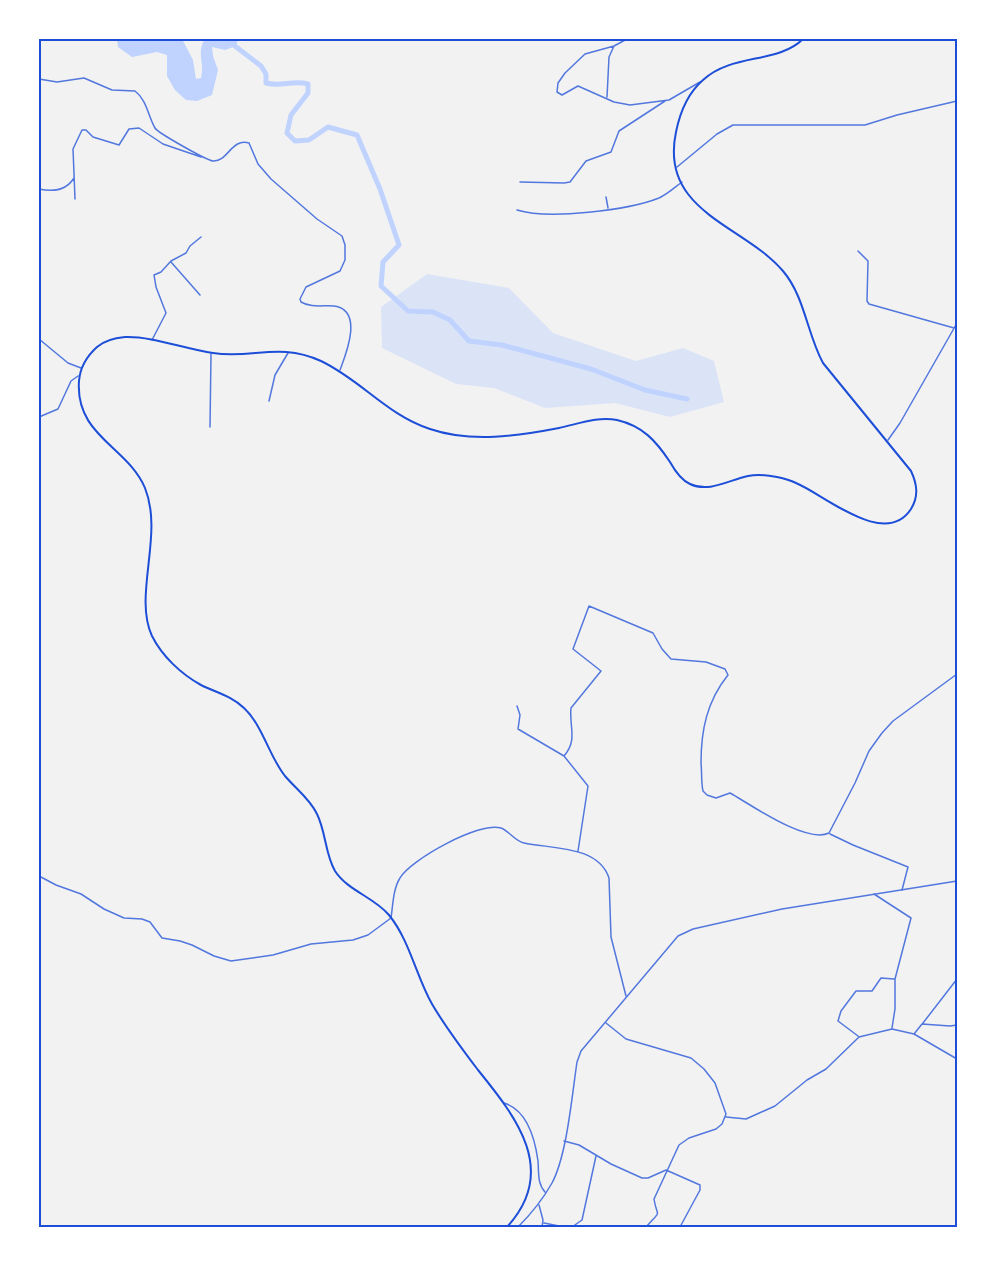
<svg xmlns="http://www.w3.org/2000/svg" width="996" height="1266" font-family="Montserrat,sans-serif">
	<style>
		.green { fill: #dbe4f7 }
		.water { fill: #bfd3fe }
		.lines { fill: none; stroke-linecap: round; stroke-linejoin: round }
		.river { stroke: #bfd3fe; stroke-width: 5 }
		.minor { stroke: #5277de; stroke-width: 1.5 }
		.tertiary { stroke: #5277de; stroke-width: 1.5 }
		.primary { stroke: #1d4ed8; stroke-width: 2 }
		.neatline { fill: none; stroke: #1d4ed8; stroke-width: 2 }
	</style>
	<rect width="100%" height="100%" fill="#f2f2f2"/>
	<path class="green" d="M427,274L509,288L553,333L636,361L683,348L714,361L724,402L670,417L615,403L545,408L494,388L456,384L382,348L381,307Z"/>
	<path class="water" d="M117,39H182L193,60L196,79L201,78C205,63 196,52 205,39H238L236,46L225,50L212,47L213,56L218,70L212,95L197,101L186,100L175,90L167,76V55L157,52L132,57L118,47Z"/>
	<g class="lines">
		<path class="river" d="M231,43L261,66L266,74V83C281,87 293,80 308,84V93L291,115L287,133L295,141L309,140L328,127L357,135L380,189L399,245L383,262L381,286L408,311L433,312L450,320L469,341L502,345L591,369L645,390L687,399"/>
		<path class="minor" d="M627,39L614,46L585,54L565,73L558,83L557,92L562,95L578,86L614,102L630,105L669,100L700,82
			M39,79L57,82L84,78L112,90L135,91C147,100 148,116 155,128C158,133 206,160 213,161C228,162 231,138 249,143L258,164L271,179L317,219L342,236L345,245V260L340,271L306,287L300,299L301,302C311,308 323,305 334,306C364,310 346,354 340,370
			M607,97L609,57L614,46
			M677,167L717,134L733,125H865L897,115L957,101
			M520,182L564,183L570,182L586,161L611,152L619,131L665,101
			M39,189C53,192 66,191 74,178
			M606,197L608,208
			M75,199L73,149L82,130H86L93,137L119,145L129,129L139,128L163,144L201,157
			M517,210C549,220 629,210 659,198C668,194 675,187 682,182
			M858,251L868,261L867,301L869,304L954,328
			M171,262L200,295
			M39,339L68,363L81,368
			M152,340L166,313L156,287L154,275L161,272L171,261L186,253L190,246L201,237
			M269,401L275,375L288,353
			M39,417L58,409L71,381L78,376
			M210,427L211,354
			M888,440L900,423L957,323
			M517,706L520,715L518,729L564,756L588,786L578,851
			M564,756C578,740 569,727 571,708L601,671L573,649L589,606L653,633L662,649L671,659L706,662L725,669L728,675C707,701 701,730 701,763C702,772 701,782 703,791L707,795L716,798L730,793C750,804 806,844 829,833L855,783L869,751L882,733L893,721L957,674
			M830,834L853,845L908,867L902,890
			M39,876L56,885L81,894L104,909L124,918L142,919L150,922L162,938L180,941L192,945L214,956L231,961L273,955L311,944L353,940L368,935L391,918C393,905 393,889 400,878C410,860 480,821 501,828C509,831 515,841 524,843C551,849 598,845 609,878L611,937L626,996
			M874,894L911,918L895,979V1009L892,1028
			M606,1023L626,1039L691,1058L704,1069L715,1083L726,1114L722,1124L716,1129L689,1138L679,1145L654,1199C657,1219 663,1208 646,1227
			M923,1023L957,979
			M914,1034L957,1059
			M858,1036L838,1021L841,1011L856,991H872L881,978L894,979
			M726,1117L746,1119L775,1106L807,1080L826,1069L859,1037L892,1029L914,1034L922,1024L950,1026L957,1025
			M564,1141L579,1145L611,1164L642,1178H648L666,1170L700,1185V1190L680,1227
			M539,1205L543,1220L542,1227
			M544,1223L564,1227
			M572,1227L582,1220L596,1156"/>
		<path class="tertiary" d="M504,1103C527,1110 535,1139 538,1161C539,1172 537,1183 545,1192
			M518,1227C531,1214 543,1199 552,1183C567,1155 572,1095 577,1062L581,1051L678,936L693,929L782,909L957,881"/>
		<path class="primary" d="M507,1227C559,1171 516,1117 478,1070C462,1049 446,1028 432,1004C416,976 410,941 389,915C374,897 348,891 335,871C325,854 326,832 317,814C310,799 296,789 285,776C269,756 263,726 244,708C232,696 215,692 201,685C181,674 162,656 152,636C133,595 164,535 145,488C128,447 75,436 79,381C80,368 87,356 97,347C105,340 114,338 125,337C152,336 185,349 213,353C253,359 279,342 321,361C361,380 387,415 430,429C471,443 518,436 559,428C578,424 598,416 617,420C643,426 656,441 670,462C675,471 681,480 690,484C709,493 729,480 748,476C758,474 767,475 777,477C782,478 792,481 796,483C825,495 885,549 911,509C919,496 917,484 911,471L823,363C807,334 805,297 783,271C744,225 659,212 676,132C680,112 688,93 703,80C732,53 778,64 803,39"/>
	</g>
	<rect width="996" height="1266" fill="none" stroke="#ffffff" stroke-width="81"/>
	<rect x="40" y="40" width="916" height="1186" class="neatline"/>
</svg>
